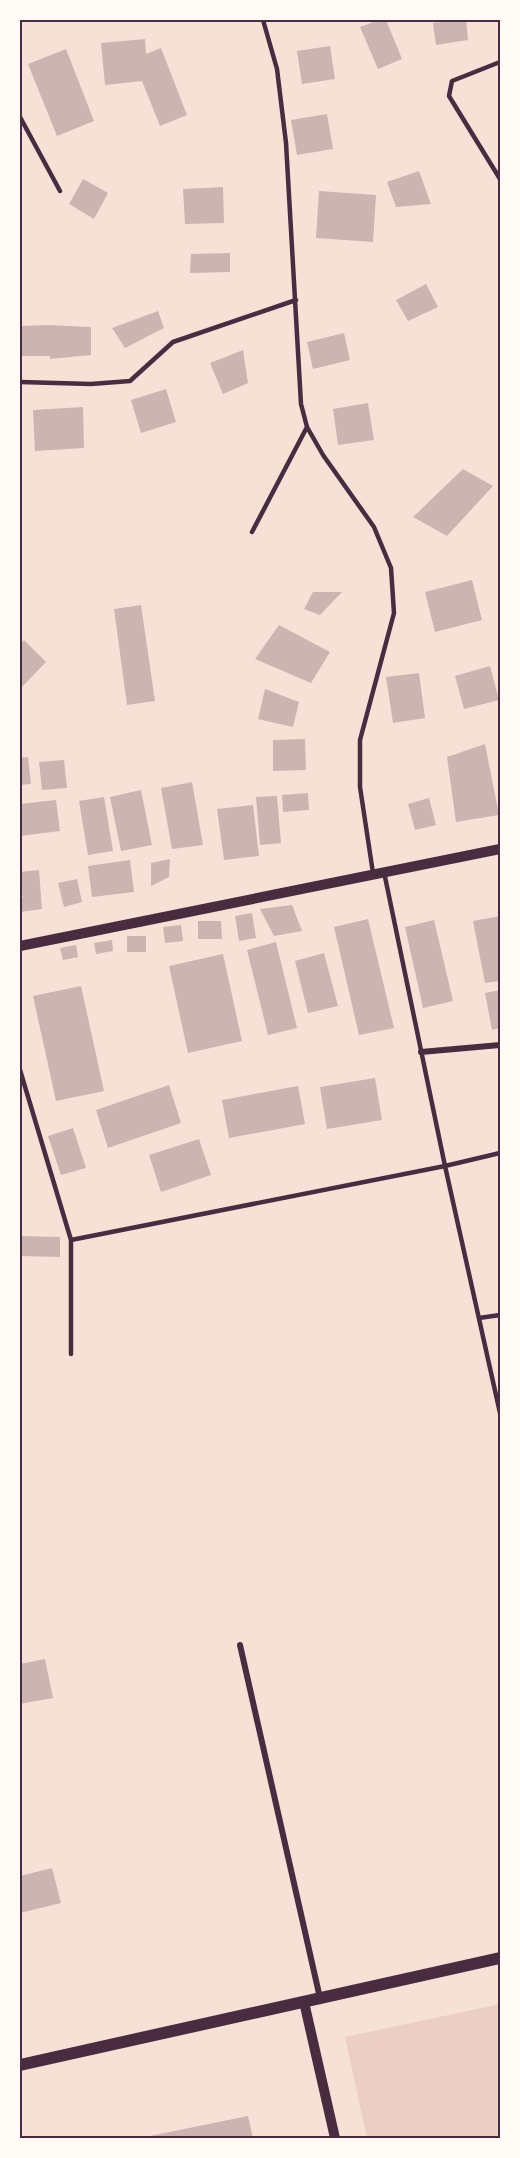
<svg xmlns="http://www.w3.org/2000/svg" width="520" height="2158" font-family="Rubik,sans-serif">
	<style>
		.green { fill: #ebcfc5 }
		.building { fill: #ccb4b1 }
		.lines { fill: none; stroke-linecap: round; stroke-linejoin: round }
		.service { stroke: #4a2c40; stroke-width: 4.5 }
		.minor { stroke: #4a2c40; stroke-width: 6 }
		.tertiary { stroke: #4a2c40; stroke-width: 10 }
		.secondary { stroke: #4a2c40; stroke-width: 12 }
		.neatline { fill: none; stroke: #4a2c40; stroke-width: 2 }
	</style>
	<rect width="100%" height="100%" fill="#f7e1d7"/>
	<path class="green" d="M500,2004V2138H367L345,2037Z"/>
	<path class="building" d="M379,20H386L402,59L378,69L360,27Z
		M457,20H466L468,40L436,45L433,23Z
		M145,39L146,54L161,48L187,115L160,126L142,81L105,85L101,43Z
		M330,46L335,79L302,84L297,51Z
		M66,49L94,121L57,136L28,64Z
		M327,114L333,149L297,155L291,120Z
		M419,171L431,204L396,207L387,182Z
		M83,179L108,193L94,219L69,204Z
		M223,187L224,223L185,224L183,189Z
		M319,191L376,195L373,242L316,238Z
		M230,253V272L190,273L191,254Z
		M426,284L438,307L408,321L396,300Z
		M158,311L164,328L125,348L112,328Z
		M48,325L91,327V355L50,359V356H20V326Z
		M344,333L350,360L313,369L307,342Z
		M243,350L248,383L223,394L210,363Z
		M166,389L176,422L141,433L131,400Z
		M368,403L374,440L338,445L333,409Z
		M83,407L84,448L35,451L33,410Z
		M463,469L493,486L447,536L413,517Z
		M472,580L482,620L435,632L425,592Z
		M313,592H342L320,615L304,609Z
		M141,605L155,701L127,705L114,609Z
		M279,625L330,652L311,683L255,659Z
		M24,640L46,662L20,689V645Z
		M490,666L499,700L464,709L455,676Z
		M419,673L425,718L393,723L386,677Z
		M265,689L299,702L293,727L258,719Z
		M305,739L306,770L273,771V740Z
		M485,744L499,815L456,822L447,757Z
		M28,757L31,784L20,785V758Z
		M64,760L67,788L42,790L39,762Z
		M192,782L203,845L172,849L161,788Z
		M141,790L152,845L121,851L110,797Z
		M308,793L309,810L283,812L282,795Z
		M277,796L281,843L260,845L256,797Z
		M104,797L113,851L88,855L79,801Z
		M429,798L436,825L415,830L408,804Z
		M56,800L60,831L20,836V804Z
		M253,805L259,856L224,860L217,809Z
		M170,859L169,877L151,886V863Z
		M130,860L134,892L92,897L88,866Z
		M39,870L42,909L20,912V902L23,897L20,891V872Z
		M77,879L82,902L64,907L58,883Z
		M292,905L302,931L274,936L260,909Z
		M252,913L256,938L239,941L235,916Z
		M500,916V981L485,983L473,921Z
		M368,919L394,1028L359,1035L334,927Z
		M434,920L453,1001L423,1008L405,927Z
		M198,921H221L222,939H198Z
		M181,925L183,941L165,943L163,927Z
		M127,936H146V952H127Z
		M112,940L113,951L96,954L94,943Z
		M276,942L297,1028L268,1035L247,950Z
		M76,945L78,957L63,960L60,948Z
		M324,953L338,1006L308,1013L295,961Z
		M223,954L242,1041L188,1053L169,966Z
		M81,986L104,1091L56,1101L33,996Z
		M500,990V1028L492,1030L485,993Z
		M375,1078L382,1120L327,1129L320,1087Z
		M169,1085L181,1123L108,1148L96,1110Z
		M298,1086L305,1124L229,1138L222,1100Z
		M73,1128L86,1168L61,1175L48,1136Z
		M199,1139L211,1175L161,1192L149,1155Z
		M20,1236L60,1237V1257L20,1256Z
		M45,1659L53,1698L20,1704V1664Z
		M52,1868L61,1903L20,1913V1876Z
		M248,2116L253,2138H145V2137Z"/>
	<g class="lines">
		<path class="service" d="M263,20L277,69L286,143L301,404L307,427L323,455L374,527L391,568L394,613L360,740V787L373,873
			M500,62L452,81L449,96L500,179
			M20,117L60,191
			M20,382L91,384L130,381L173,342L296,300
			M252,532L307,427
			M384,872L445,1166L500,1413
			M20,1070L71,1240V1354
			M71,1240L445,1166L500,1153
			M479,1318L500,1315"/>
		<path class="minor" d="M421,1052L500,1045
			M240,1645L320,1998"/>
		<path class="tertiary" d="M20,946L500,849
			M304,2002L335,2138"/>
		<path class="secondary" d="M20,2065L500,1958"/>
	</g>
	<rect width="520" height="2158" fill="none" stroke="#fffaf5" stroke-width="42"/>
	<rect x="21" y="21" width="478" height="2116" class="neatline"/>
</svg>
